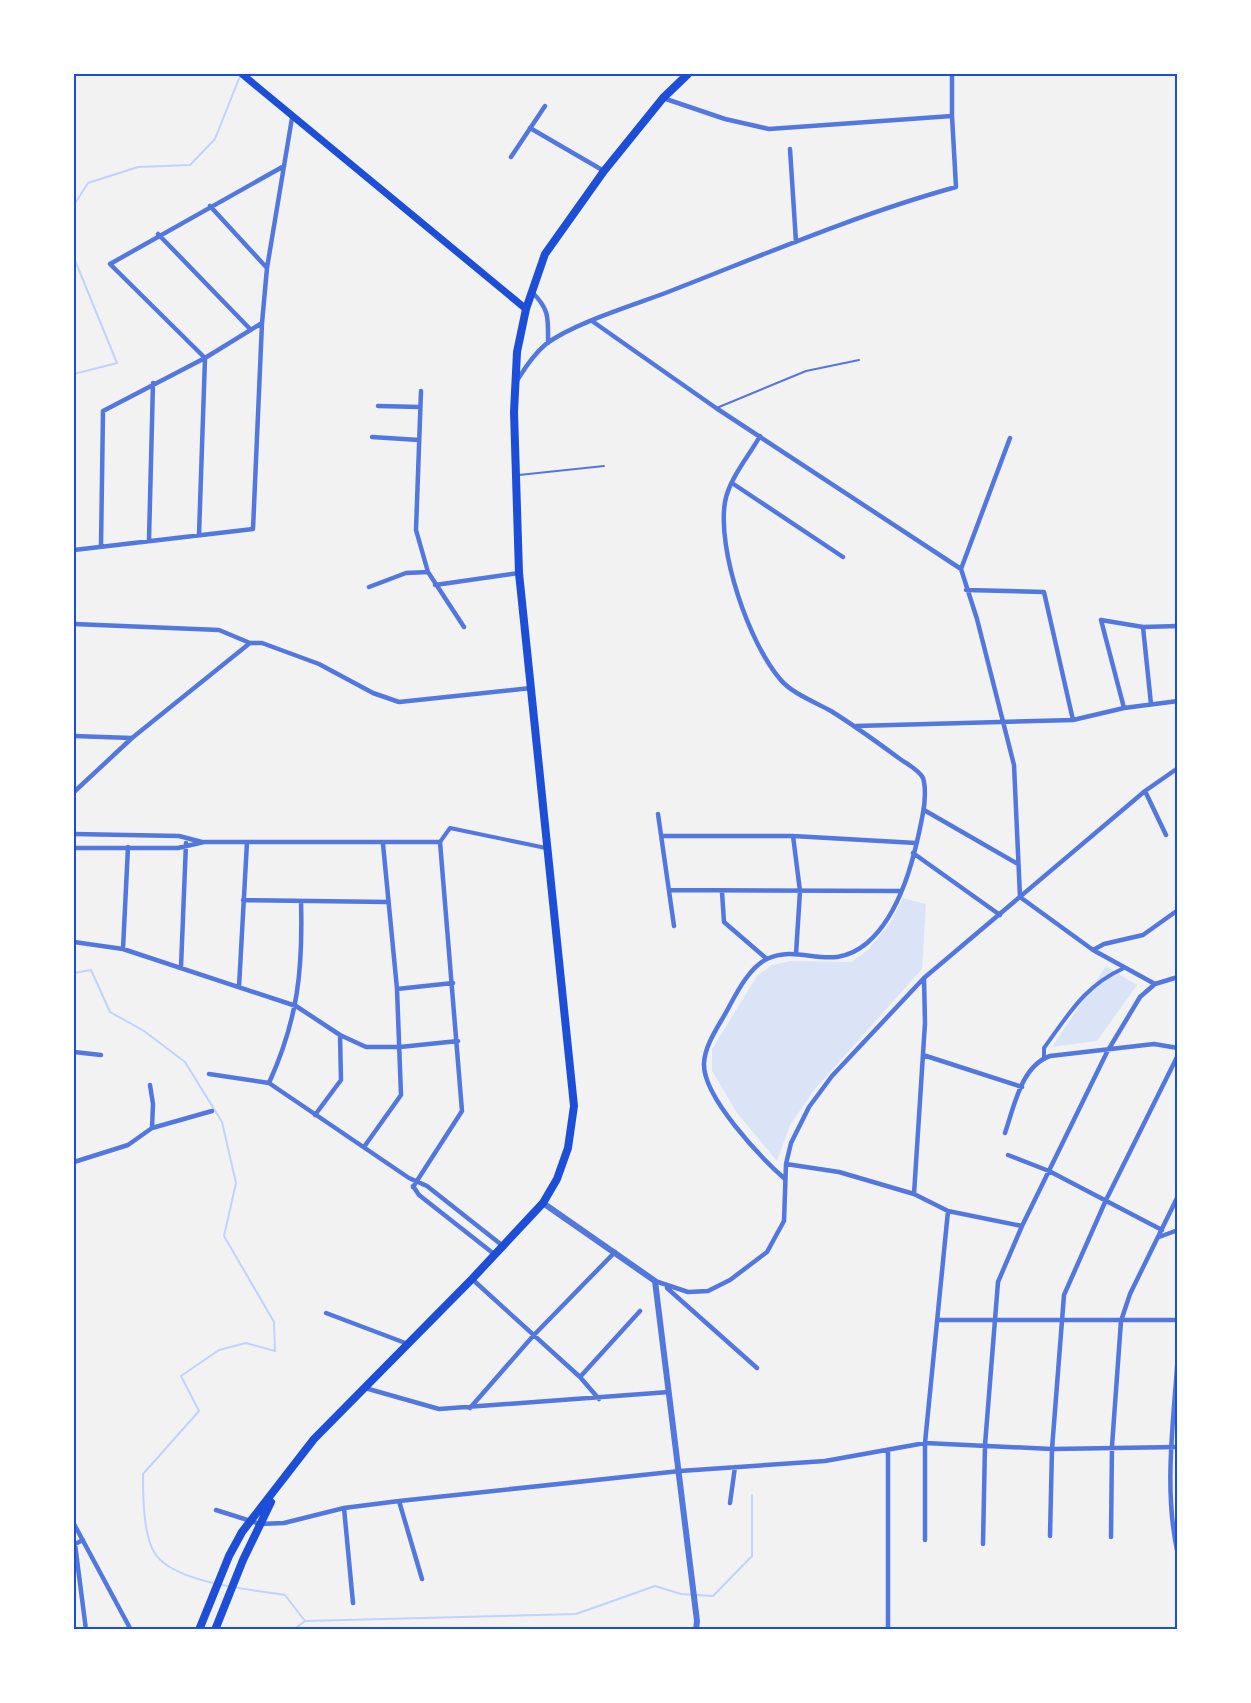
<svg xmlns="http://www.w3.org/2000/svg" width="1251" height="1703" font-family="'Archivo Narrow',sans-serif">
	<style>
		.green { fill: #dbe4f7 }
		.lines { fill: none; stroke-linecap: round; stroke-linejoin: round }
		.stream { stroke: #bfd3fe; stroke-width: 2 }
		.service { stroke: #5277de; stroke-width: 2 }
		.pedestrian { stroke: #5277de; stroke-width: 4 }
		.minor { stroke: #5277de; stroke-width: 4.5 }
		.tertiary { stroke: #5277de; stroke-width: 6 }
		.secondary { stroke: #1d4ed8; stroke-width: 7 }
		.primary { stroke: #1d4ed8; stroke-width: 8 }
		.neatline { fill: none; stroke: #1d4ed8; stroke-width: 2 }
	</style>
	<rect width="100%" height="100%" fill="#f2f2f2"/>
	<path class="green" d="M903,898L926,904L922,969L815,1089L790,1125L777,1161L737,1113L712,1071V1049L757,976L772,965L791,961L851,962L868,950L890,923Z
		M1106,966L1137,985L1097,1041L1052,1047Z"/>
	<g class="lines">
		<path class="stream" d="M74,205L88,183L138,167L190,165L215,139L240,76
			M74,258L117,363L74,374
			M74,973L91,970L110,1012L144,1031L185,1062L222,1122L236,1183L224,1236L274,1322L275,1351L246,1343L219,1350L181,1376L199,1411L143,1474C143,1495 143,1538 156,1555C176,1583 252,1590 285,1595L305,1621
			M293,1630L305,1621L576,1614L655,1586L681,1594L713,1596L752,1556V1495"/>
		<path class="service" d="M719,407L806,371L859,360
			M519,475L604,466"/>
		<path class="pedestrian" d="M440,842L450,828L546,848
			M1044,1059V1048C1069,1014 1084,986 1124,968"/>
		<path class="minor" d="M663,98L725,119L769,129L952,116
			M530,128L604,171
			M790,149L796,242
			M511,157L545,106
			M210,206L267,268
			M158,234L251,330
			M532,292C550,310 548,318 548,343
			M592,321L716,408L961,569L977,619L1014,765L1020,897L1093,950L1155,984
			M518,379C526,366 534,354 546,344C574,323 634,305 668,292C763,255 858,214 956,187L952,116V74
			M421,391L416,530L428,572L464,627
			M378,406L420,407
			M760,436C749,456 729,479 725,502C717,550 749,643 780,679C791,693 815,702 831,711C855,726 877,742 900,759C907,764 919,770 923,778C926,787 925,803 923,813C915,856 901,914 867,943C830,974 802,943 767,959C751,966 738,990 730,1005C721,1023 705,1043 704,1063C702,1096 761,1158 785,1179
			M372,437L419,440
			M732,483L843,557
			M199,535L205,358L110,264L284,166
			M149,540L153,383
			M101,547L103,411L205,358L262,323
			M74,550L253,529L262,323L267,268L292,118
			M961,569L1010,438
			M435,585L519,573
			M369,587L406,573L428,572
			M966,590L1044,592L1073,720
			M74,624L219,630L250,643
			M1143,627L1151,704
			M1124,708L1101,620L1143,627L1178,626
			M856,726L1073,720L1124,708L1178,701
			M74,736L131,738
			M1145,791L1166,835
			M74,792L132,738L250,643H262L319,664L373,693L399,702L531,688
			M924,810L1018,864
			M658,814L674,926
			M74,834L179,836L202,842
			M662,836H793L916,843
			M793,836L800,891L796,954
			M74,848H178L204,842H440L462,1111L413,1187
			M913,853L1000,915
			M669,890L900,891
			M722,892L724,922L767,959
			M243,900L387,902
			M74,942L123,949L296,1006L340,1035L366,1047H400L458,1041
			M123,949L128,847
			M1093,950L1104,944L1143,935L1178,910
			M181,967L186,843
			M239,987L247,842
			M397,989L453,983
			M74,1052L101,1055
			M923,1055L1022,1087
			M209,1074L269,1083L409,1178L427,1186L503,1246
			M269,1083C298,1019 303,970 301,901
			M150,1085L153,1104L152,1128
			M315,1115L341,1080L340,1035
			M1005,1133C1014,1107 1021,1066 1050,1056L1154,1044L1178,1048
			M364,1147L401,1095L397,989L383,844
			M1008,1155L1049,1171L1162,1230
			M74,1162L128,1145L152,1128L212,1111
			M786,1164L839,1172L914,1194L948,1211L1022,1226
			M413,1186L419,1195L494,1254
			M914,1194L925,1023L924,978
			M1159,1237L1178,1230
			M472,1279L580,1377L599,1399
			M655,1281L688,1292L708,1291L730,1280L767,1252L784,1221L786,1164L791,1143L809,1107L832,1076L924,978L1145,791L1178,768
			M667,1288L757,1368
			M326,1313L408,1344
			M938,1320H1178
			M1178,1353C1174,1420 1163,1489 1178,1555
			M580,1377L640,1311
			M365,1388L439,1409L669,1392
			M470,1408L533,1336L615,1252
			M888,1450V1630
			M399,1501L422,1579
			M730,1503L735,1467
			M344,1508L353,1603
			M216,1510L260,1524L284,1523L344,1508L399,1501L680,1471L825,1461L925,1443L1052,1449L1178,1447
			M74,1524L131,1630
			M1050,1536L1052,1449L1064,1295L1106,1200L1178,1055
			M1111,1537L1112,1446L1121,1321L1130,1294L1178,1196
			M83,1540L75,1544L86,1630
			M925,1540V1443L948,1211
			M983,1544L985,1445L998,1282L1022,1226L1107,1052L1140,997L1155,984L1178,977"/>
		<path class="tertiary" d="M543,1203L655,1281L697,1621L696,1630"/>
		<path class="secondary" d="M242,74L526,309"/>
		<path class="primary" d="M199,1630L229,1556L242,1532L314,1439L472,1279L543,1203L557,1179L568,1148L574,1106L519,573L514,412L517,352L526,309L545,254L604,171L663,98L688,74
			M215,1630L243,1560L271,1502"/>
	</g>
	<rect width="1251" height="1703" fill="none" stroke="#ffffff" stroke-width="150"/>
	<rect x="75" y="75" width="1101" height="1553" class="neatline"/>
</svg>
